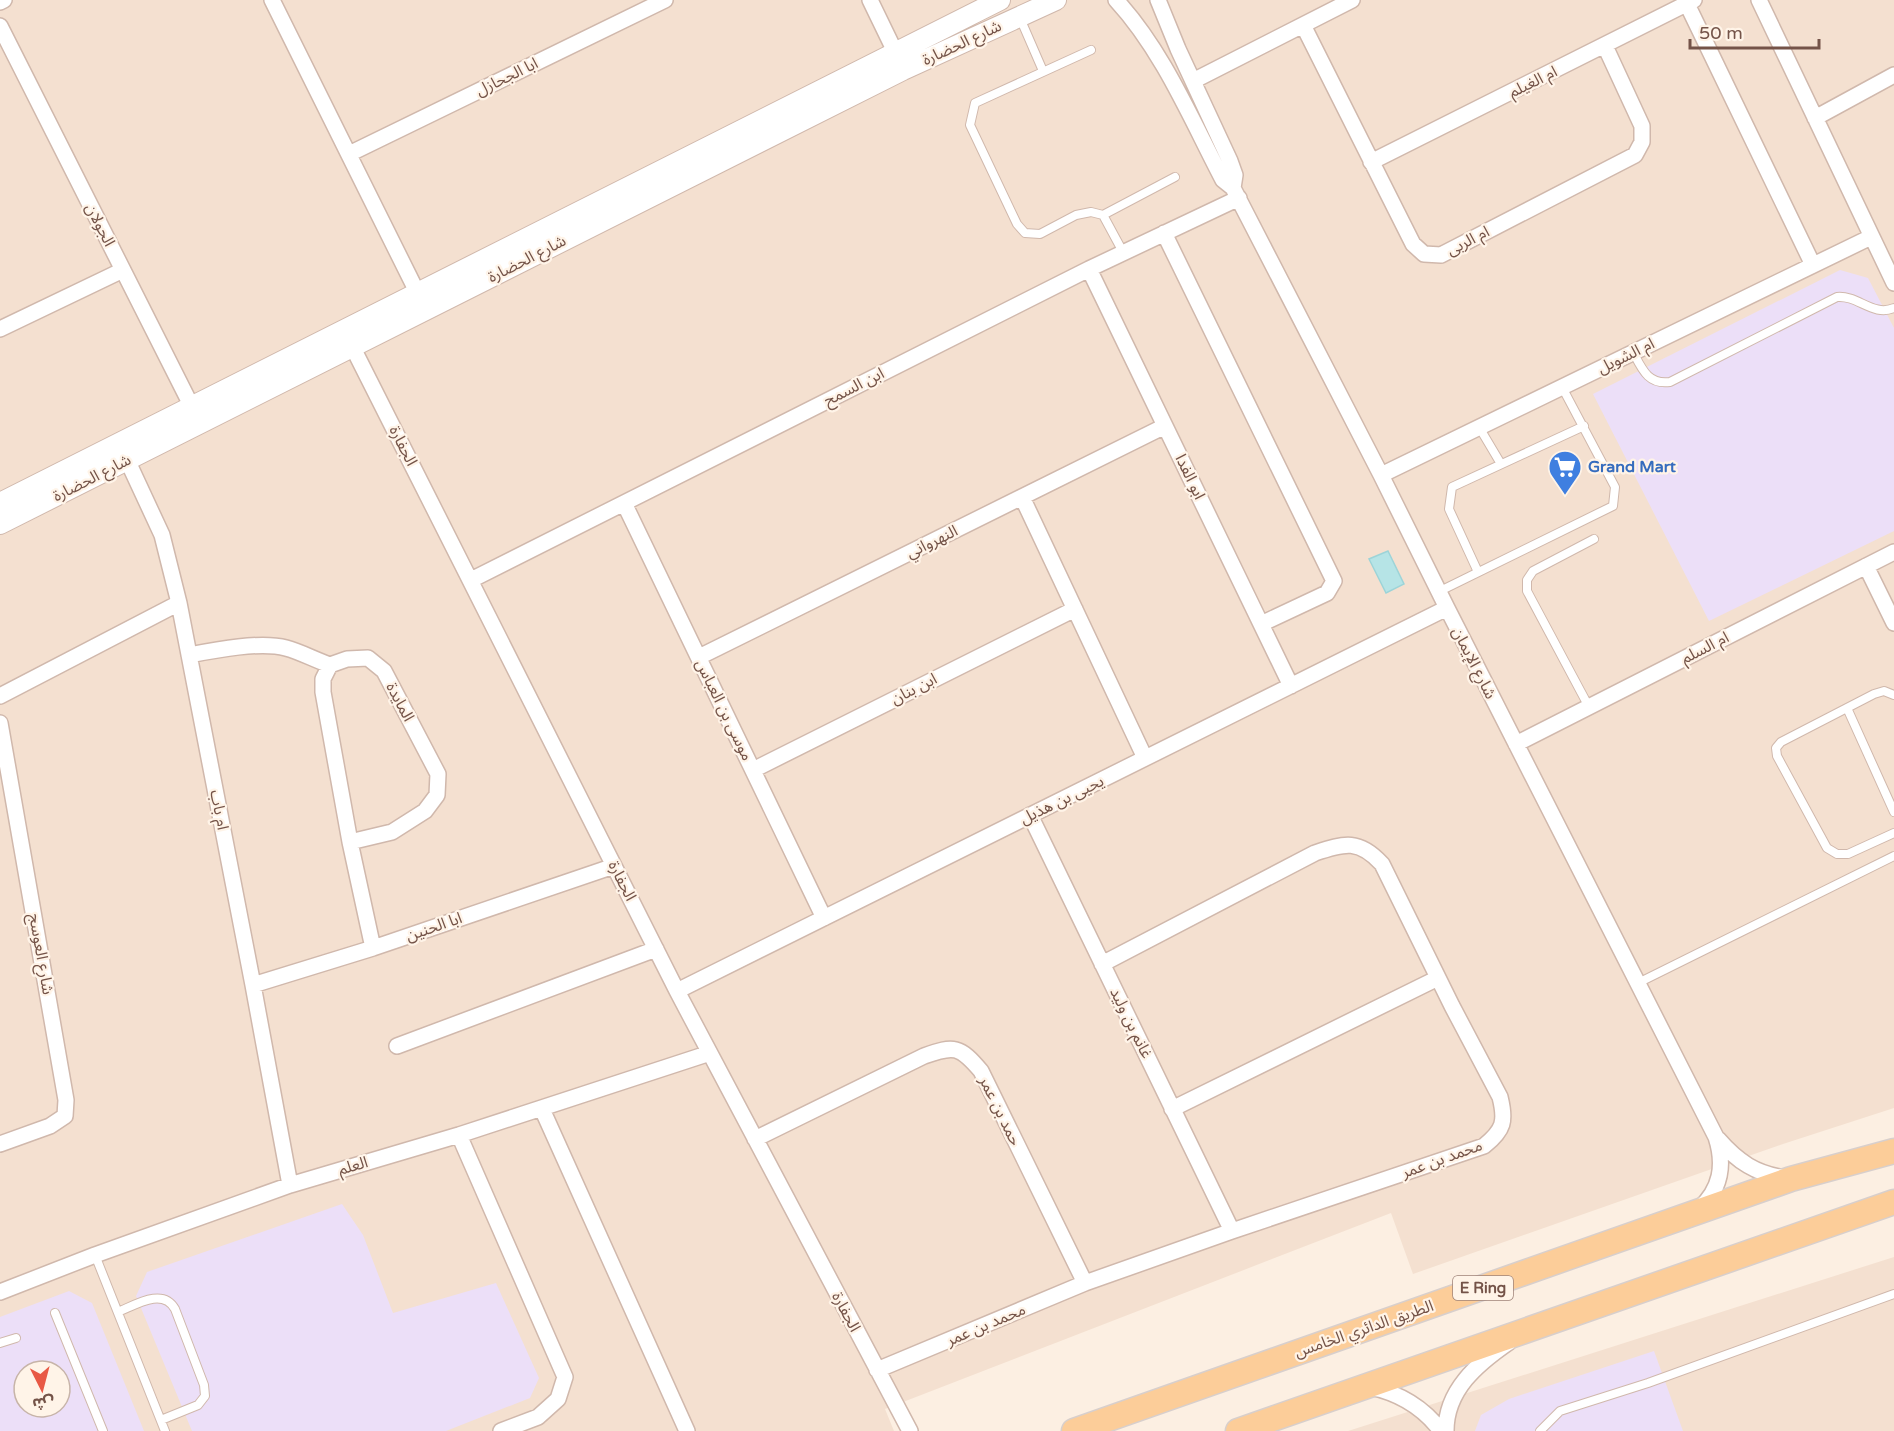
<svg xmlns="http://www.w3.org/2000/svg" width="1894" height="1431" font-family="'Varela Round','Noto Sans Arabic',sans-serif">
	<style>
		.residential { fill: #f4e0d0; fill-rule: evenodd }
		.education { fill: #ecdff8; fill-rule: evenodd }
		.water { fill: #b6e4e6; stroke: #9dd4d8; stroke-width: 1.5 }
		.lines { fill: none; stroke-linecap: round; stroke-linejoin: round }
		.service-casing { stroke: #d0b8ac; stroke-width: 10 }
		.minor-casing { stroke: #d0b8ac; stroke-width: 18 }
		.tertiary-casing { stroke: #d0b8ac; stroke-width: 22 }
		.primary-casing { stroke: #d8cfcc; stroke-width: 27 }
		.service { stroke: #fff; stroke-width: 8 }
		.minor { stroke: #fff; stroke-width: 15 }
		.tertiary { stroke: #fff; stroke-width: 20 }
		.primary { stroke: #fccd99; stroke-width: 24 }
		.labels { text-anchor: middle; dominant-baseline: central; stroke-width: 4.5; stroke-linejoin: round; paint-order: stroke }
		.shield { fill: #fff4e8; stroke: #9e8378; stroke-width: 1.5 }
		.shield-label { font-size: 15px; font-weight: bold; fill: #745348 }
		.street-label { font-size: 16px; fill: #745348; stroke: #fff4e8 }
		.shop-label { font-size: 16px; font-weight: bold; fill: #366cbe; stroke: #fff4e8; text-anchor: start }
	</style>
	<rect width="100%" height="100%" fill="#fcefe2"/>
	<path class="residential" d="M0,0H1894V1108L1783,1144L1413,1274L1391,1213L885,1409L894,1431H0ZM24,1371H60V1407H24Z
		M1894,1257V1431H1348Z"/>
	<path class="education" d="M1840,270L1868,278L1894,328V531L1709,621L1593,394Z
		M342,1204L363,1235L393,1313L496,1283L539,1378L530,1398L446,1431H192L136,1296L147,1272Z
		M69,1291L92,1303L144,1431H0V1317ZM24,1371H60V1407H24Z
		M1654,1351L1683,1431H1475L1481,1415L1509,1399Z"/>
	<path class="water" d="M1388,551L1404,584L1386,593L1369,559Z"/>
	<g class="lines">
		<g class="service-casing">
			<path id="service" d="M1020,18L1043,71
				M1091,50L975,103L970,125L1017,224L1025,233L1040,234L1076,215L1091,212L1103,215L1123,252
				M1103,215L1175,177
				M1633,352C1642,369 1648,385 1670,382L1837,297C1858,295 1873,317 1894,308
				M1479,427L1501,464
				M1478,572L1449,509L1452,487L1584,426
				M1438,592L1613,506L1615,487L1562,387
				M1894,695L1884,691L1874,694L1781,742L1776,748L1777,756L1827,848L1837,854H1848L1894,833
				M1589,707L1527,591V580L1533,571L1594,539
				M1847,708L1894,812
				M1638,983L1894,856
				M95,1255L165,1431
				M118,1312C135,1305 163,1287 175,1309L204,1385L205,1396L198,1405L161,1420
				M55,1313L103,1431
				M0,1343L16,1338
				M1540,1431L1560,1411L1648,1383L1894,1294"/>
		</g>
		<g class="minor-casing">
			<path id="minor" d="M272,0L422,302
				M870,0L900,62
				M1116,0C1163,51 1191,119 1223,180L1233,188L1381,475L1447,608L1716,1137C1725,1165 1721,1189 1699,1209
				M1158,0L1178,49L1230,161L1235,175L1233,188
				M1759,0L1894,283
				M0,2L4,0
				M1687,4L1813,265
				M1303,25L1413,244L1424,254L1441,255L1635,155L1642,142V126L1605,46
				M0,26L196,415
				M1193,81L1352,0
				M1815,118L1894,75
				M349,154L665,0
				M1371,162L1694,0
				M1164,233L1334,581L1327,593L1261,624
				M1089,269L1291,686
				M0,329L123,270
				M348,338L677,991L910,1431
				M123,451L162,535L179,603L253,985L290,1185
				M1381,475L1871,237
				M1022,497L1145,758
				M624,503L824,918
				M1866,566L1894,623
				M471,580L1089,269L1239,198
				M189,655C215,650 261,641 286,648C301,652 315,660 330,665
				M699,657L1165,426
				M0,696L179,603
				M0,723L66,1100L65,1116L50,1126L0,1144
				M1516,744L1894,552
				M753,770L1075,609
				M1030,815L1232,1231
				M350,842L392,832L425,811L437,795L438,774L384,671L368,658L347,659L330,665L323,679V692L350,842L373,948
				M253,985L373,948L614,866
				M677,991L1447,608
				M397,1046L656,949
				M542,1109L687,1431
				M1172,1109L1438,978
				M459,1135L565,1377L558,1399L538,1417L501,1431
				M755,1139L924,1056C954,1045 960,1046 981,1071L1085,1283
				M1718,1139C1738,1162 1756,1174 1786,1178
				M0,1292L95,1255L290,1185L459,1135L710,1053
				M877,1370L1085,1283L1232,1231L1484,1146C1504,1130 1506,1121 1500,1097L1452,1006L1382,864C1359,839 1345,843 1315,853L1102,964
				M1370,1387C1399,1393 1423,1407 1441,1431
				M1446,1431C1446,1390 1477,1364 1509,1342"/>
		</g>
		<g class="tertiary-casing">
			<path id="tertiary" d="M0,503L1000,0
				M0,524L903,70L1056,0"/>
		</g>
		<g class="primary-casing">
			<path id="primary" d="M1074,1431L1791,1179L1894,1151
				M1238,1431L1894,1202"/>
		</g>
		<use href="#service" class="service"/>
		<use href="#minor" class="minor"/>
		<use href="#tertiary" class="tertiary"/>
		<use href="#primary" class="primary"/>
	</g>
	<defs>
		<g id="supermarket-pin" transform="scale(1.725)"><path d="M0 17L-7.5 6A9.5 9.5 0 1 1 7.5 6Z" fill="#3f7fe0" stroke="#fff4e8"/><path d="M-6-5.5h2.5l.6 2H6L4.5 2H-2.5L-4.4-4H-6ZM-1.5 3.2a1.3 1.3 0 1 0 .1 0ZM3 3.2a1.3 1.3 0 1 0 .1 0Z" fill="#fff"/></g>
	</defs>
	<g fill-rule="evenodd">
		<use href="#supermarket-pin" x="1565" y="467"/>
	</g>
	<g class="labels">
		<rect class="shield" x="1453" y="1276" width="60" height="24" rx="4.5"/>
		<g class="shield-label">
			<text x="1483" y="1288">E Ring</text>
		</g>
		<g class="street-label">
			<text transform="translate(962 43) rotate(-25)">شارع الحضارة</text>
			<text transform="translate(507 77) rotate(-26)">ابا الجحازل</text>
			<text transform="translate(1533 82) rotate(-26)">ام الغيلم</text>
			<text transform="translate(100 225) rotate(63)">الجولان</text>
			<text transform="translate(1468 241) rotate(-27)">ام الربى</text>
			<text transform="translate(527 259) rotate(-27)">شارع الحضارة</text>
			<text transform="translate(1626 356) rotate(-26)">ام الشويل</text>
			<text transform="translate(854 387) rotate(-27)">ابن السمح</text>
			<text transform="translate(403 446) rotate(63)">الجفارة</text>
			<text transform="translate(1190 477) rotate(64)">ابو الفدا</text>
			<text transform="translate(92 478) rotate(-27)">شارع الحضارة</text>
			<text transform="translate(932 542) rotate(-26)">النهرواني</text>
			<text transform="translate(1705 648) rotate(-27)">ام السلم</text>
			<text transform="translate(1474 663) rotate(63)">شارع الإيمان</text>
			<text transform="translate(914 689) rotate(-27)">ابن بنان</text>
			<text transform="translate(400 702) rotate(62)">المايدة</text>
			<text transform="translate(724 710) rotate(64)">موسى بن العباس</text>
			<text transform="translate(1062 800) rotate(-26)">يحيى بن هذيل</text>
			<text transform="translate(219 810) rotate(79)">ام باب</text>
			<text transform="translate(622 881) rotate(63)">الجفارة</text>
			<text transform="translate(434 927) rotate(-19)">ابا الحنين</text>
			<text transform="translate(41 954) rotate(80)">شارع العوسج</text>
			<text transform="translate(1131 1023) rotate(64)">غانم بن وليد</text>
			<text transform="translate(1000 1111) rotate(64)">حمد بن عمر</text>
			<text transform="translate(1442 1159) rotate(-20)">محمد بن عمر</text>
			<text transform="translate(353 1166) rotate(-16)">العلم</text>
			<text transform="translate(846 1312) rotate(62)">الجفارة</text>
			<text transform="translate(986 1325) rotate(-23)">محمد بن عمر</text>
			<text transform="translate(1364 1329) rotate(-19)">الطريق الدائري الخامس</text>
		</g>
		<g class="shop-label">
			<text x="1588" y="467">Grand Mart</text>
		</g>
	</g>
	<g transform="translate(42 1389) rotate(174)"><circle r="28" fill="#fff4e8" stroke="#c7b4a8" stroke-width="1.5"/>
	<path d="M0-4.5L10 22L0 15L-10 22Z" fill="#e85945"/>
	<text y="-9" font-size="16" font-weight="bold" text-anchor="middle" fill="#745348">ش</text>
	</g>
	<path d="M1690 39v9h129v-9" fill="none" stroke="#745348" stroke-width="3"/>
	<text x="1699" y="39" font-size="18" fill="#745348" stroke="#fff4e8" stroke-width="4.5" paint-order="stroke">50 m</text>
</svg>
